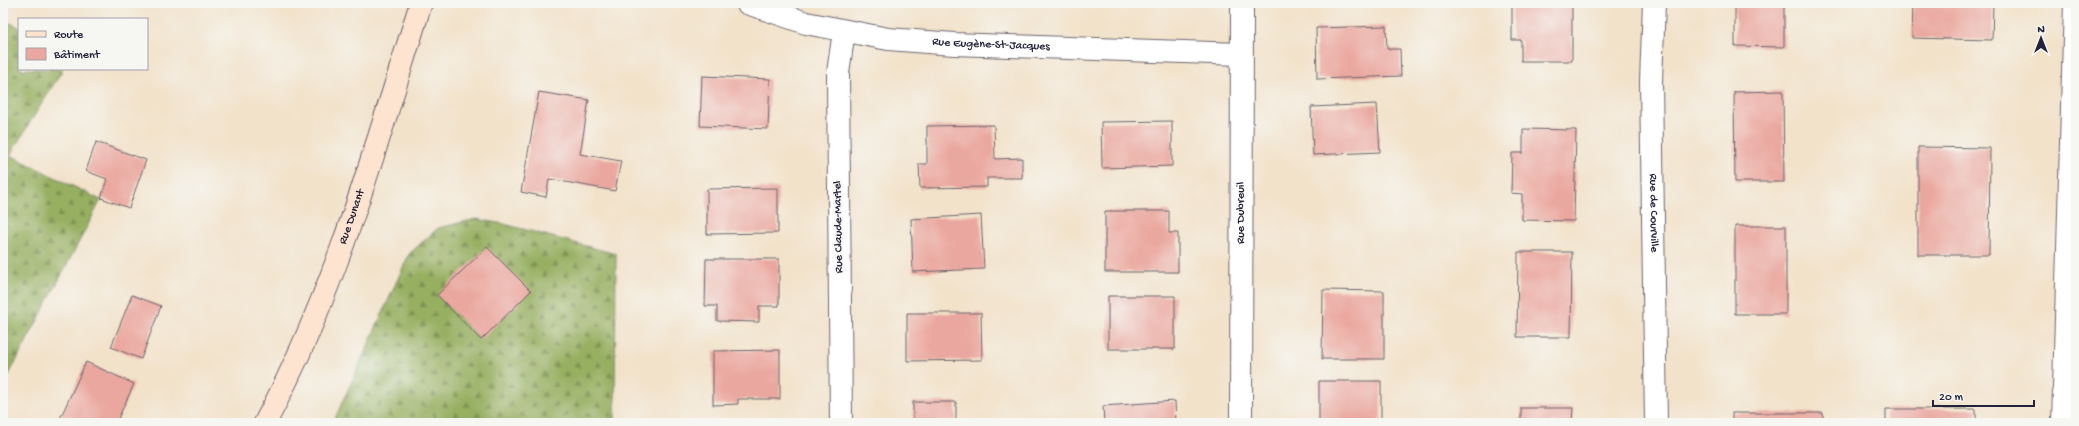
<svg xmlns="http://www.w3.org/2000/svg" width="2079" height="426" font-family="'Gochi Hand',sans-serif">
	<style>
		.forest { fill: url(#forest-firs); stroke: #5c684e }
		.building { fill: #eaa79f }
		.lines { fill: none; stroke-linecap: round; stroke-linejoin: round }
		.street-casing { stroke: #6b656d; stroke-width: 24 }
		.secondary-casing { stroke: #6b656d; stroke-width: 24 }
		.street { stroke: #fff; stroke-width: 22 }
		.secondary { stroke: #fde4d1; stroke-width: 22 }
		.labels { text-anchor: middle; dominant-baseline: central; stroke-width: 4; stroke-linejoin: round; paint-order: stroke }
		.street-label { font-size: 12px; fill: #22223b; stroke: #f6f6f2 }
	</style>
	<defs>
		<pattern id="forest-firs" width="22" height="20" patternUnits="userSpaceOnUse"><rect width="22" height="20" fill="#96af60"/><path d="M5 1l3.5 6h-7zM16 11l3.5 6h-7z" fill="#7a8e50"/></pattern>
	</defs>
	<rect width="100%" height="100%" fill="#f6f6f2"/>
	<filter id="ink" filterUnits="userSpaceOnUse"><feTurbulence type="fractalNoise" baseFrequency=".025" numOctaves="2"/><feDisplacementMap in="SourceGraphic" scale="8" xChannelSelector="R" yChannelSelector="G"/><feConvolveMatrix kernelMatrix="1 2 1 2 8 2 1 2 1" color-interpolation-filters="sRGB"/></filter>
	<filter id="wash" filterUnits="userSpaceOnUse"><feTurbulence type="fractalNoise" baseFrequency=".012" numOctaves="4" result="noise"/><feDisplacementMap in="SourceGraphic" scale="16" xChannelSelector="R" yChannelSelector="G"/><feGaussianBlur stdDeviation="0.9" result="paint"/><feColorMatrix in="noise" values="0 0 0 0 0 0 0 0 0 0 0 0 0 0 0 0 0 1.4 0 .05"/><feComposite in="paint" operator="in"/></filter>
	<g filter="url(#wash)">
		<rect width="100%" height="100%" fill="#f2e2ca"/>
		<path class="forest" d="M3,20L19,27V69H63L10,155L101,200L3,386Z
			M476,219L504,224L616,254L615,423H333L409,254L438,228Z"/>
		<g id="blocks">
			<path class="building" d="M1512,3H1572V61H1521V40H1512Z
				M1735,3H1784V47L1735,46Z
				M1913,3H1993L1992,40L1912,38Z
				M1386,26L1387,49H1400L1401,76L1317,79L1316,28Z
				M702,76L770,79L768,129L700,126Z
				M1783,91L1784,182H1735L1734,92Z
				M539,92L589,100L580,154L621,161L615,191L549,179L546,197L521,192Z
				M1377,104L1380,152L1313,155L1311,107Z
				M1172,121V166L1102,168L1101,122Z
				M994,125L995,159L1022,158V178H987V187L920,188L919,164H927V126Z
				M1523,129L1576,130L1574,221L1522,220V194L1511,193L1512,153H1523Z
				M96,142L146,160L129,208L101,198L107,179L86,171Z
				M1918,147L1990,148L1989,255H1918Z
				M778,188V233L707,234V189Z
				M1105,211H1169V233H1178V272H1105Z
				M981,215L984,269L913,272L911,219Z
				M1735,226H1786V314H1735Z
				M487,247L531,291L481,340L437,295Z
				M1518,252H1572L1571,337H1517Z
				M706,259H779V306H759V322L717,321V306H705Z
				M1323,290L1384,291V359H1322Z
				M132,295L161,306L141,359L111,347Z
				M1108,296H1175V349H1108Z
				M907,313H981L982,360L907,361Z
				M780,350V399H738V404L713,405V351Z
				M86,362L134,384L116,423H58Z
				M1319,381H1381V423H1319Z
				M1175,401L1176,423H1104L1103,406Z
				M913,402H956V423H913Z
				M1521,408H1573L1572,423H1521Z
				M1886,409H1976V423H1886Z
				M1732,413H1823V423H1732Z"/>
		</g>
	</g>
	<g filter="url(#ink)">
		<use href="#blocks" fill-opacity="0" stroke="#6b656d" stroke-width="1"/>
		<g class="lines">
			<g class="street-casing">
				<g id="street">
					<path id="s1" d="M747,3L806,23L888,39L954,44L1241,54"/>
					<path id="s2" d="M1654,3L1651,81L1656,423"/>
					<path d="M841,423L838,73L844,31"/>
					<path id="s3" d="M1241,423L1242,3"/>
					<path d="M2063,423L2075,3"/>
				</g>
			</g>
			<g class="secondary-casing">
				<g id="secondary">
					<path id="s4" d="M265,423C336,291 376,145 421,3"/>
				</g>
			</g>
			<use href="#street" class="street"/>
			<use href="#secondary" class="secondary"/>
		</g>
	</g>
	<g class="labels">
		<g class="street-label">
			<text stroke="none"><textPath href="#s1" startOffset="249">Rue Eugène-St-Jacques</textPath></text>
			<text stroke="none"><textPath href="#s3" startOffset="210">Rue Dubreuil</textPath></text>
			<text stroke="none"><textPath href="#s2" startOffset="210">Rue de Courville</textPath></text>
			<text stroke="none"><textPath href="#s4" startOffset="224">Rue Dunant</textPath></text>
			<text transform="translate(839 227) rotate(-91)">Rue Claude-Martel</text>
		</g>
	</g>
	<rect width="2079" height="426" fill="none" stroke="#f6f6f2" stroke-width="16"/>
	<rect x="18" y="18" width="130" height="52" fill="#f6f6f2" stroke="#a1a1a9"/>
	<rect x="26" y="31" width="20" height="6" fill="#fde4d1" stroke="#a1a1a9"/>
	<text x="54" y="38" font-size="12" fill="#22223b">Route</text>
	<rect x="26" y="48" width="20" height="12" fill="#eaa79f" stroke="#a1a1a9"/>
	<text x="54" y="58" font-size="12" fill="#22223b">Bâtiment</text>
	<g transform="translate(2041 38)" stroke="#f6f6f2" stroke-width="3" paint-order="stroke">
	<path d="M0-3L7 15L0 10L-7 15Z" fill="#22223b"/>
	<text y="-6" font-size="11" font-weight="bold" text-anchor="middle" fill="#22223b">N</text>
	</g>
	<path d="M1933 400v6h101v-6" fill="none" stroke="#22223b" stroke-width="2"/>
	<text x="1939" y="400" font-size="12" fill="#22223b" stroke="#f6f6f2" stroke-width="3" paint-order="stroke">20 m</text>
</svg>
